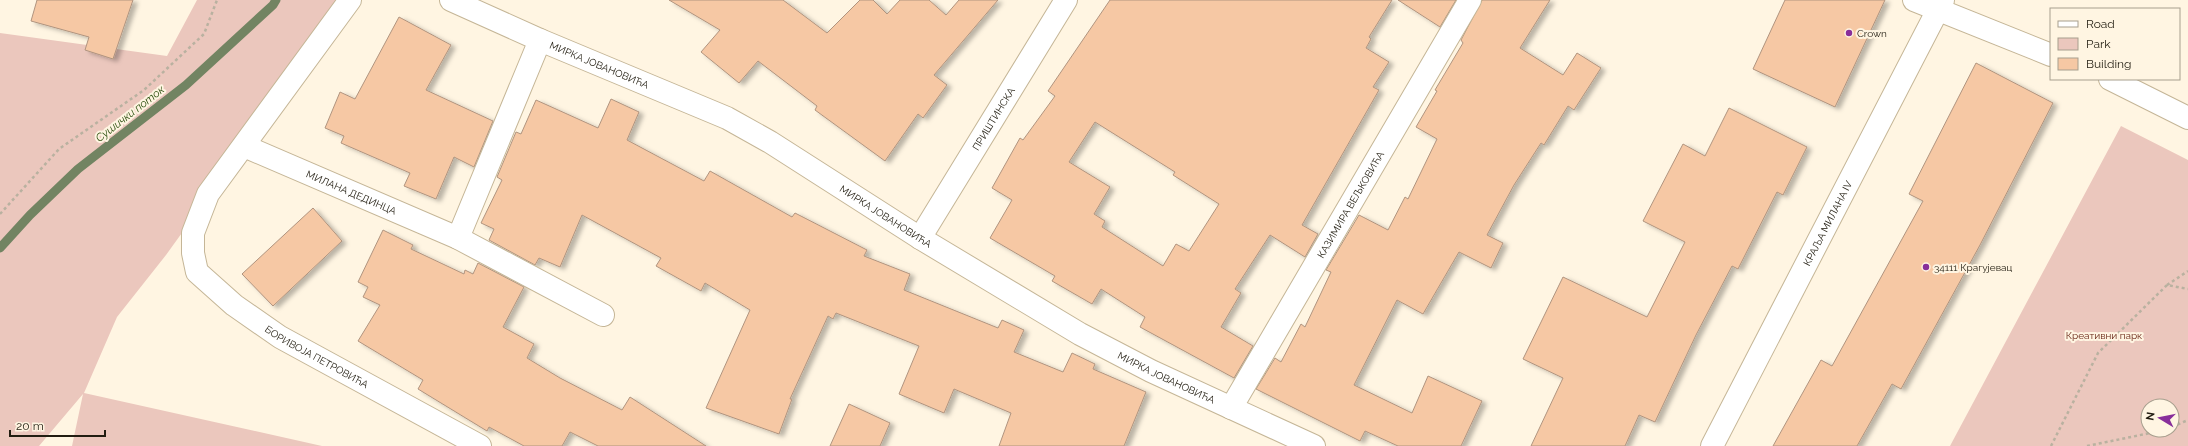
<svg xmlns="http://www.w3.org/2000/svg" width="2188" height="446" font-family="Raleway,sans-serif">
	<style>
		.green { fill: #ebc7bd; fill-rule: evenodd }
		.lines { fill: none; stroke-linecap: round; stroke-linejoin: round }
		.stream { stroke: #728462; stroke-width: 9 }
		.building { fill: #f6c8a4; stroke: #b0947f; fill-rule: evenodd; filter: url(#shadow) }
		.street-casing { stroke: #c5b697; stroke-width: 24 }
		.secondary-casing { stroke: #c5b697; stroke-width: 24 }
		.path { stroke: #b9b1a0; stroke-width: 2.5; stroke-dasharray: 3 3; stroke-linecap: butt }
		.street { stroke: #fff; stroke-width: 22 }
		.secondary { stroke: #fff; stroke-width: 22 }
		.poi-dot { fill: #882e9a; stroke: #fff5e2; stroke-width: 1.5 }
		.labels { text-anchor: middle; dominant-baseline: central; stroke-width: 4; stroke-linejoin: round; paint-order: stroke }
		.poi-label { font-size: 10px; fill: #221d11; stroke: #fff5e2; text-anchor: start }
		.street-label { font-size: 10px; fill: #221d11; stroke: #fff5e2 }
		.park-label { font-size: 10px; fill: #692615; stroke: #fff5e2 }
		.water-label { font-size: 11px; font-style: italic; fill: #2b4f0e; stroke: #fff5e2 }
	</style>
	<defs>
		<filter id="shadow"><feDropShadow dx="4.5" dy="2.5" stdDeviation="2" flood-color="#0004"/></filter>
	</defs>
	<rect width="100%" height="100%" fill="#fff5e2"/>
	<path class="green" d="M197,0H350L166,255L117,317L84,393L322,446H72L83,394L39,446H0V33L167,56Z
		M2121,126L2188,160V446H1950ZM2148,406H2172V430H2148Z"/>
	<g class="lines">
		<path class="stream" d="M0,248L30,215L78,169L186,85L273,5L276,0"/>
	</g>
	<path class="building" d="M37,0H133L113,59L85,50L89,37L31,21Z
		M669,0H783L827,33L860,0H873L887,14L900,0H929L946,15L959,0H998L934,75L947,85L923,118L918,114L885,161L815,110L817,106L758,61L739,83L701,52L720,30Z
		M1110,0H1392L1369,37L1371,39L1366,48L1389,62L1373,87L1379,90L1302,225L1318,234L1305,257L1270,235L1235,289L1241,293L1221,327L1253,346L1234,378L1140,327L1145,317L1101,289L1092,304L1052,281L1055,276L990,238L1012,200L992,188L1020,138L1023,140L1055,96L1048,91ZM1095,122L1175,172L1173,175L1219,204L1189,251L1176,244L1163,266L1102,227L1105,221L1094,214L1110,187L1069,162Z
		M1398,0H1456L1440,27Z
		M1482,0H1550L1520,48L1563,75L1577,53L1601,68L1574,110L1568,106L1544,145L1541,143L1514,185L1487,235L1503,243L1491,268L1459,252L1423,314L1397,300L1354,385L1412,413L1428,376L1482,401L1461,446H1398L1365,431L1360,441L1256,389L1275,358L1281,362L1301,324L1305,327L1331,272L1326,270L1359,215L1388,230L1405,197L1408,199L1437,139L1416,127L1437,91L1435,90L1463,43L1461,40Z
		M1785,0H1885L1835,107L1753,69Z
		M399,17L451,45L426,90L493,121L474,167L454,157L436,199L404,186L410,173L341,143L344,136L325,128L340,92L355,99Z
		M1976,63L2053,103L1980,245L1901,389L1892,384L1857,446H1773L1821,360L1832,366L1923,201L1909,194Z
		M611,99L639,112L627,140L704,181L710,171L792,217L795,213L867,250L864,256L910,274L904,290L998,328L1002,320L1024,330L1014,352L1063,372L1072,353L1095,364L1093,369L1146,392L1124,446H999L1011,413L954,389L944,413L899,394L919,346L836,313L833,319L828,316L790,399H792L779,434L706,408L750,310L705,283L701,291L656,266L661,258L582,215L560,267L539,258L535,265L489,240L494,229L481,223L502,180L497,177L516,132L521,134L536,100L598,128Z
		M1729,108L1807,147L1783,195L1777,192L1738,269L1732,266L1696,335L1655,422L1639,415L1625,446H1531L1563,378L1523,359L1563,277L1647,317L1685,242L1643,221L1683,144L1705,156Z
		M313,208L342,241L273,306L242,274Z
		M383,230L413,245L411,249L464,274L465,270L473,274L478,263L524,287L503,327L534,344L527,358L560,378L622,410L630,397L706,446H598L570,432L562,446H524L489,427L487,431L418,389L423,380L358,341L380,305L363,297L368,287L358,282Z
		M849,404L890,423L880,446H830Z"/>
	<g class="lines">
		<g class="street-casing">
			<g id="street">
				<path id="s1" d="M350,0L208,194L193,233V253L197,272L234,305L280,337L480,446"/>
				<path id="s2" d="M451,0L540,40L727,118L770,142L920,238L1080,334L1151,371L1314,446"/>
				<path d="M1914,0L2051,55"/>
				<path d="M2110,79L2188,118"/>
				<path id="s3" d="M244,146L458,238L540,40"/>
				<path d="M458,238L603,315"/>
				<path id="s4" d="M920,238L1066,0"/>
				<path id="s5" d="M1231,408L1470,0"/>
			</g>
		</g>
		<g class="secondary-casing">
			<g id="secondary">
				<path id="s6" d="M1712,446L1943,0"/>
			</g>
		</g>
		<path class="path" d="M0,214L59,149L144,90L204,34L217,0
			M2167,285L2188,271
			M2172,427L2188,420
			M2051,446L2098,353L2167,285L2188,289
			M2087,446L2165,430"/>
		<use href="#street" class="street"/>
		<use href="#secondary" class="secondary"/>
	</g>
	<g class="poi-dot">
		<circle cx="1849" cy="33" r="4"/>
		<circle cx="1926" cy="267" r="4"/>
	</g>
	<g class="labels">
		<g class="poi-label">
			<text x="1857" y="33">Crown</text>
			<text x="1934" y="267">34111 Крагујевац</text>
		</g>
		<g class="street-label">
			<text stroke="none"><textPath href="#s2" startOffset="162">МИРКА ЈОВАНОВИЋА</textPath></text>
			<text stroke="none"><textPath href="#s4" startOffset="140">ПРИШТИНСКА</textPath></text>
			<text stroke="none"><textPath href="#s3" startOffset="117">МИЛАНА ДЕДИНЦА</textPath></text>
			<text stroke="none"><textPath href="#s5" startOffset="236">КАЗИМИРА ВЕЉКОВИЋА</textPath></text>
			<text stroke="none"><textPath href="#s2" startOffset="487">МИРКА ЈОВАНОВИЋА</textPath></text>
			<text stroke="none"><textPath href="#s6" startOffset="251">КРАЉА МИЛАНА IV</textPath></text>
			<text stroke="none"><textPath href="#s1" startOffset="469">БОРИВОЈА ПЕТРОВИЋА</textPath></text>
			<text stroke="none"><textPath href="#s2" startOffset="811">МИРКА ЈОВАНОВИЋА</textPath></text>
		</g>
		<g class="park-label">
			<text x="2104" y="335">Креативни парк</text>
		</g>
		<g class="water-label">
			<text transform="translate(130 114) rotate(-38)">Сушички поток</text>
		</g>
	</g>
	<rect x="2050" y="8" width="130" height="72" fill="#fff5e2" stroke="#a79f8e"/>
	<rect x="2058" y="21" width="20" height="6" fill="#ffffff" stroke="#a79f8e"/>
	<text x="2086" y="28" font-size="12" fill="#221d11">Road</text>
	<rect x="2058" y="38" width="20" height="12" fill="#ebc7bd" stroke="#a79f8e"/>
	<text x="2086" y="48" font-size="12" fill="#221d11">Park</text>
	<rect x="2058" y="58" width="20" height="12" fill="#f6c8a4" stroke="#a79f8e"/>
	<text x="2086" y="68" font-size="12" fill="#221d11">Building</text>
	<g transform="translate(2160 418) rotate(280)"><circle r="19" fill="#fff5e2" stroke="#a79f8e"/>
	<path d="M0-3L7 15L0 10L-7 15Z" fill="#882e9a"/>
	<text y="-6" font-size="11" font-weight="bold" text-anchor="middle" fill="#221d11">N</text>
	</g>
	<path d="M10 430v6h95v-6" fill="none" stroke="#221d11" stroke-width="2"/>
	<text x="16" y="430" font-size="12" fill="#221d11" stroke="#fff5e2" stroke-width="3" paint-order="stroke">20 m</text>
</svg>
